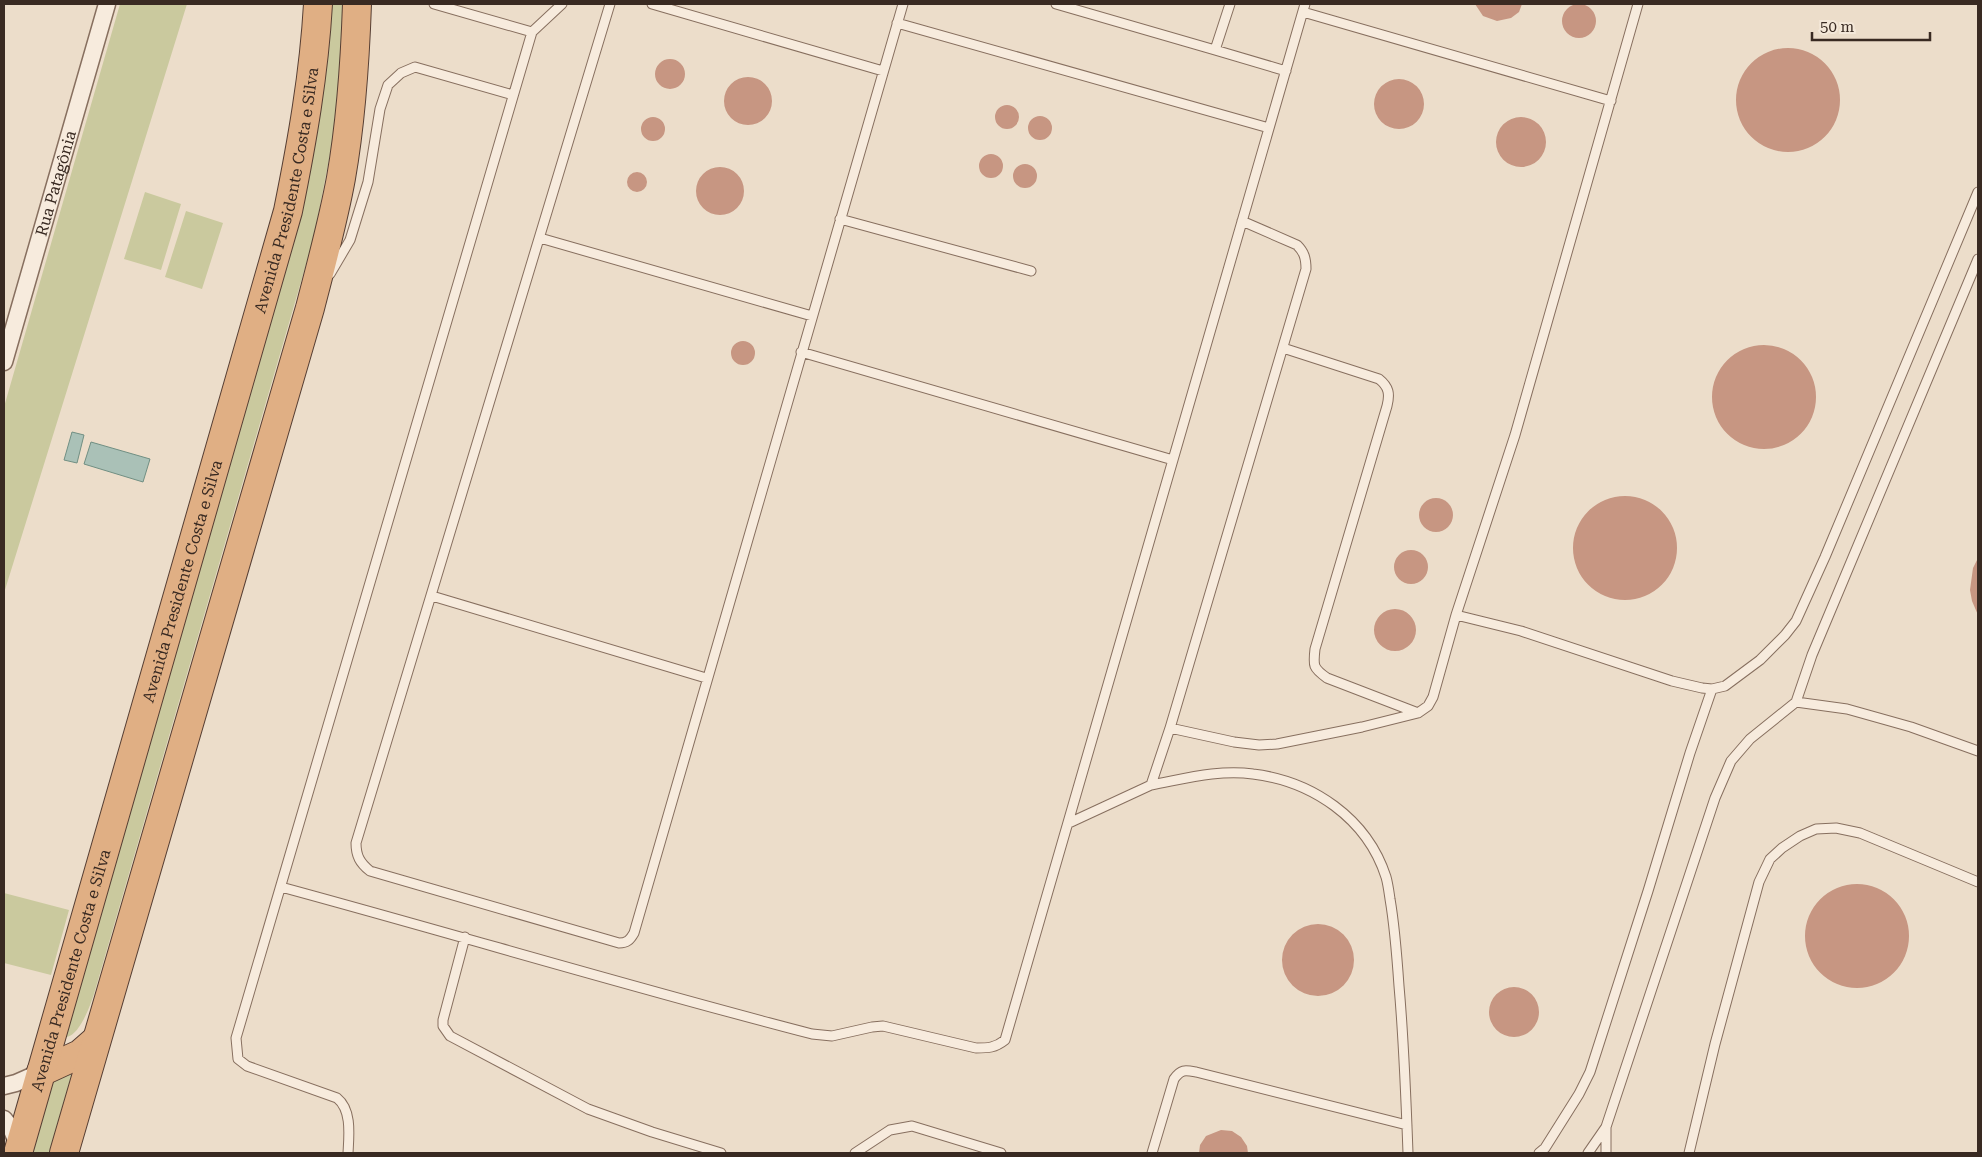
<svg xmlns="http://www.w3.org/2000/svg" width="1982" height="1157" font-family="'Roboto Serif',serif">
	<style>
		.green { fill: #cac99e }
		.water { fill: #aac1b7; stroke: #718f83 }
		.building { fill: #c79682 }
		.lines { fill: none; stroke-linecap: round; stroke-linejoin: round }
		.service-casing { stroke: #876f5f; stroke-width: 11 }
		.minor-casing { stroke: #876f5f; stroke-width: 19 }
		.trunk-casing { stroke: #563e33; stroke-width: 30 }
		.service { stroke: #f7ebdd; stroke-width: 9 }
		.minor { stroke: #f7ebdd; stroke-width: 16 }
		.trunk { stroke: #e0af84; stroke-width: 28 }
		.labels { text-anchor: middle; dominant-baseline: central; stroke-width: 5; stroke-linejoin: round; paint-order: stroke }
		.street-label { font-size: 16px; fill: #392a22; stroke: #f4e8d9 }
	</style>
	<rect width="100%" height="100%" fill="#ecddca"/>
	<path class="green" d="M120,4H187L4,593V407Z
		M329,4H347L342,61L332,144L314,237L94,994C90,1006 80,1034 67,1037L65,1036Z
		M145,192L181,204L161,270L124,259Z
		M186,211L223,223L202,289L165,277Z
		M4,893L69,910L51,975L4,963Z
		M72,1073L49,1153H31L52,1078Z"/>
	<path class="water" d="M72,432L84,435L77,463L64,460Z
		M91,442L150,459L143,482L84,464Z"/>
	<path class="building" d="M1562 21a17 17 0 1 1 34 0a17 17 0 1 1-34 0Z
		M1475,4H1522L1519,12L1511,18L1497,21L1483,16Z
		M1736 100a52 52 0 1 1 104 0a52 52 0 1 1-104 0Z
		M655 74a15 15 0 1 1 30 0a15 15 0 1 1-30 0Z
		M724 101a24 24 0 1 1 48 0a24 24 0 1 1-48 0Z
		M1374 104a25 25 0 1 1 50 0a25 25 0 1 1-50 0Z
		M995 117a12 12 0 1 1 24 0a12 12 0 1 1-24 0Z
		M1028 128a12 12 0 1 1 24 0a12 12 0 1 1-24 0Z
		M641 129a12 12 0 1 1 24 0a12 12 0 1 1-24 0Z
		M1496 142a25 25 0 1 1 50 0a25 25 0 1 1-50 0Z
		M979 166a12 12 0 1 1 24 0a12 12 0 1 1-24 0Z
		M1013 176a12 12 0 1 1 24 0a12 12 0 1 1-24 0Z
		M696 191a24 24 0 1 1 48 0a24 24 0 1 1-48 0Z
		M627 182a10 10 0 1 1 20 0a10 10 0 1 1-20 0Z
		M731 353a12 12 0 1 1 24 0a12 12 0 1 1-24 0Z
		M1712 397a52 52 0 1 1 104 0a52 52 0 1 1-104 0Z
		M1573 548a52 52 0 1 1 104 0a52 52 0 1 1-104 0Z
		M1419 515a17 17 0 1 1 34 0a17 17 0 1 1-34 0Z
		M1394 567a17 17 0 1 1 34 0a17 17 0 1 1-34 0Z
		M1978,558V615L1972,601L1970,590L1973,568Z
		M1374 630a21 21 0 1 1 42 0a21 21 0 1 1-42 0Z
		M1805 936a52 52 0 1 1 104 0a52 52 0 1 1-104 0Z
		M1282 960a36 36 0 1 1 72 0a36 36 0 1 1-72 0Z
		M1489 1012a25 25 0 1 1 50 0a25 25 0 1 1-50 0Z
		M1221,1130L1232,1131L1241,1137L1247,1146L1248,1153H1199L1200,1145L1206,1136Z"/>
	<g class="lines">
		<g class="service-casing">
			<path id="service" d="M434,4L532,32
				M610,4L356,843C356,856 360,863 370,871L619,943C627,943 630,940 634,933L903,4
				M652,4L883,71
				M1056,4L1215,50
				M1230,4L1215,50L1286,71
				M1303,12L1611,101
				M897,23L1269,128
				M840,219L1031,271
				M1242,221L1297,245C1304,252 1306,258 1306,269L1170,728L1234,742L1259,745L1277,744L1362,727L1418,713L1428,706L1433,697L1456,615L1521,631L1672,681L1702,688L1712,689L1725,686L1760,660L1785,635L1796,621L1825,557L1978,192
				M540,238L812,316
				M330,274L350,240L368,182L380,109L388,85L401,73L415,67L513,95
				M1283,348L1379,379C1389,387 1390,394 1387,406L1315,649C1313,666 1313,668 1327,678L1418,713
				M801,352L1173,460
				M432,596L706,678
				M1456,615L1515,435L1638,4
				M1796,702L1847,709L1911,727L1978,751
				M1151,785C1184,779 1219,769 1253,774C1312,781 1367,818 1386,877C1388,884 1389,892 1390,899C1395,928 1397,957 1399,986C1404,1042 1406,1098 1408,1153
				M1069,823L1151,785L1170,728
				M281,887C458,935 634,988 812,1034L832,1036L872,1027L883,1026L976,1048C988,1048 995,1048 1005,1040L1305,4
				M465,937L443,1020V1026L450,1036L588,1109L652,1132L721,1153
				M1606,1127V1153
				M348,1153C349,1135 352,1110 337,1098L247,1066L238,1059L236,1038L532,32L562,4
				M855,1153L890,1130L912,1126L1001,1153
				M1152,1153L1174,1079C1181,1069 1185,1070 1196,1072L1407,1125
				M1539,1153L1545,1148L1579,1094L1590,1072L1648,891L1690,753L1712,689
				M1588,1153L1606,1127L1715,798L1731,761L1750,739L1796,702L1812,655L1978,259
				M1689,1153L1715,1044L1759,882L1770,859L1782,848L1800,836L1816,829L1836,828L1860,833L1978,882"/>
		</g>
		<g class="minor-casing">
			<g id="minor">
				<path id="s1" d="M4,362L107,4"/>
				<path d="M4,1086L16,1083L41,1072"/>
				<path d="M4,1119L11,1128L19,1147"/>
			</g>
		</g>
		<g class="trunk-casing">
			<g id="trunk">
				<path d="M41,1072L80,1054L96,1040"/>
				<path id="s2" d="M18,1153L288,211C302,142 314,74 318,4"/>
				<path d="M64,1153L310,308C321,265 333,222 341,178C351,121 355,62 357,4"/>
			</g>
		</g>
		<use href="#service" class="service"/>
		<use href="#minor" class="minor"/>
		<use href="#trunk" class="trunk"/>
	</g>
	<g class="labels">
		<g class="street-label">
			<text stroke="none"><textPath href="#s1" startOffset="186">Rua Patagônia</textPath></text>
			<text stroke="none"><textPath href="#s2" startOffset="1000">Avenida Presidente Costa e Silva</textPath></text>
			<text stroke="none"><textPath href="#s2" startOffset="595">Avenida Presidente Costa e Silva</textPath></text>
			<text stroke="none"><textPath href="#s2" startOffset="190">Avenida Presidente Costa e Silva</textPath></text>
		</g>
	</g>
	<rect width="1982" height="1157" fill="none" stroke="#392a22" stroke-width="10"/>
	<path d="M1812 32v8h118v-8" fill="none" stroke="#392a22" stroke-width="2.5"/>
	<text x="1820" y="32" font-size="15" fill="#392a22" stroke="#f4e8d9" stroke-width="4" paint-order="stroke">50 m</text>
</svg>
